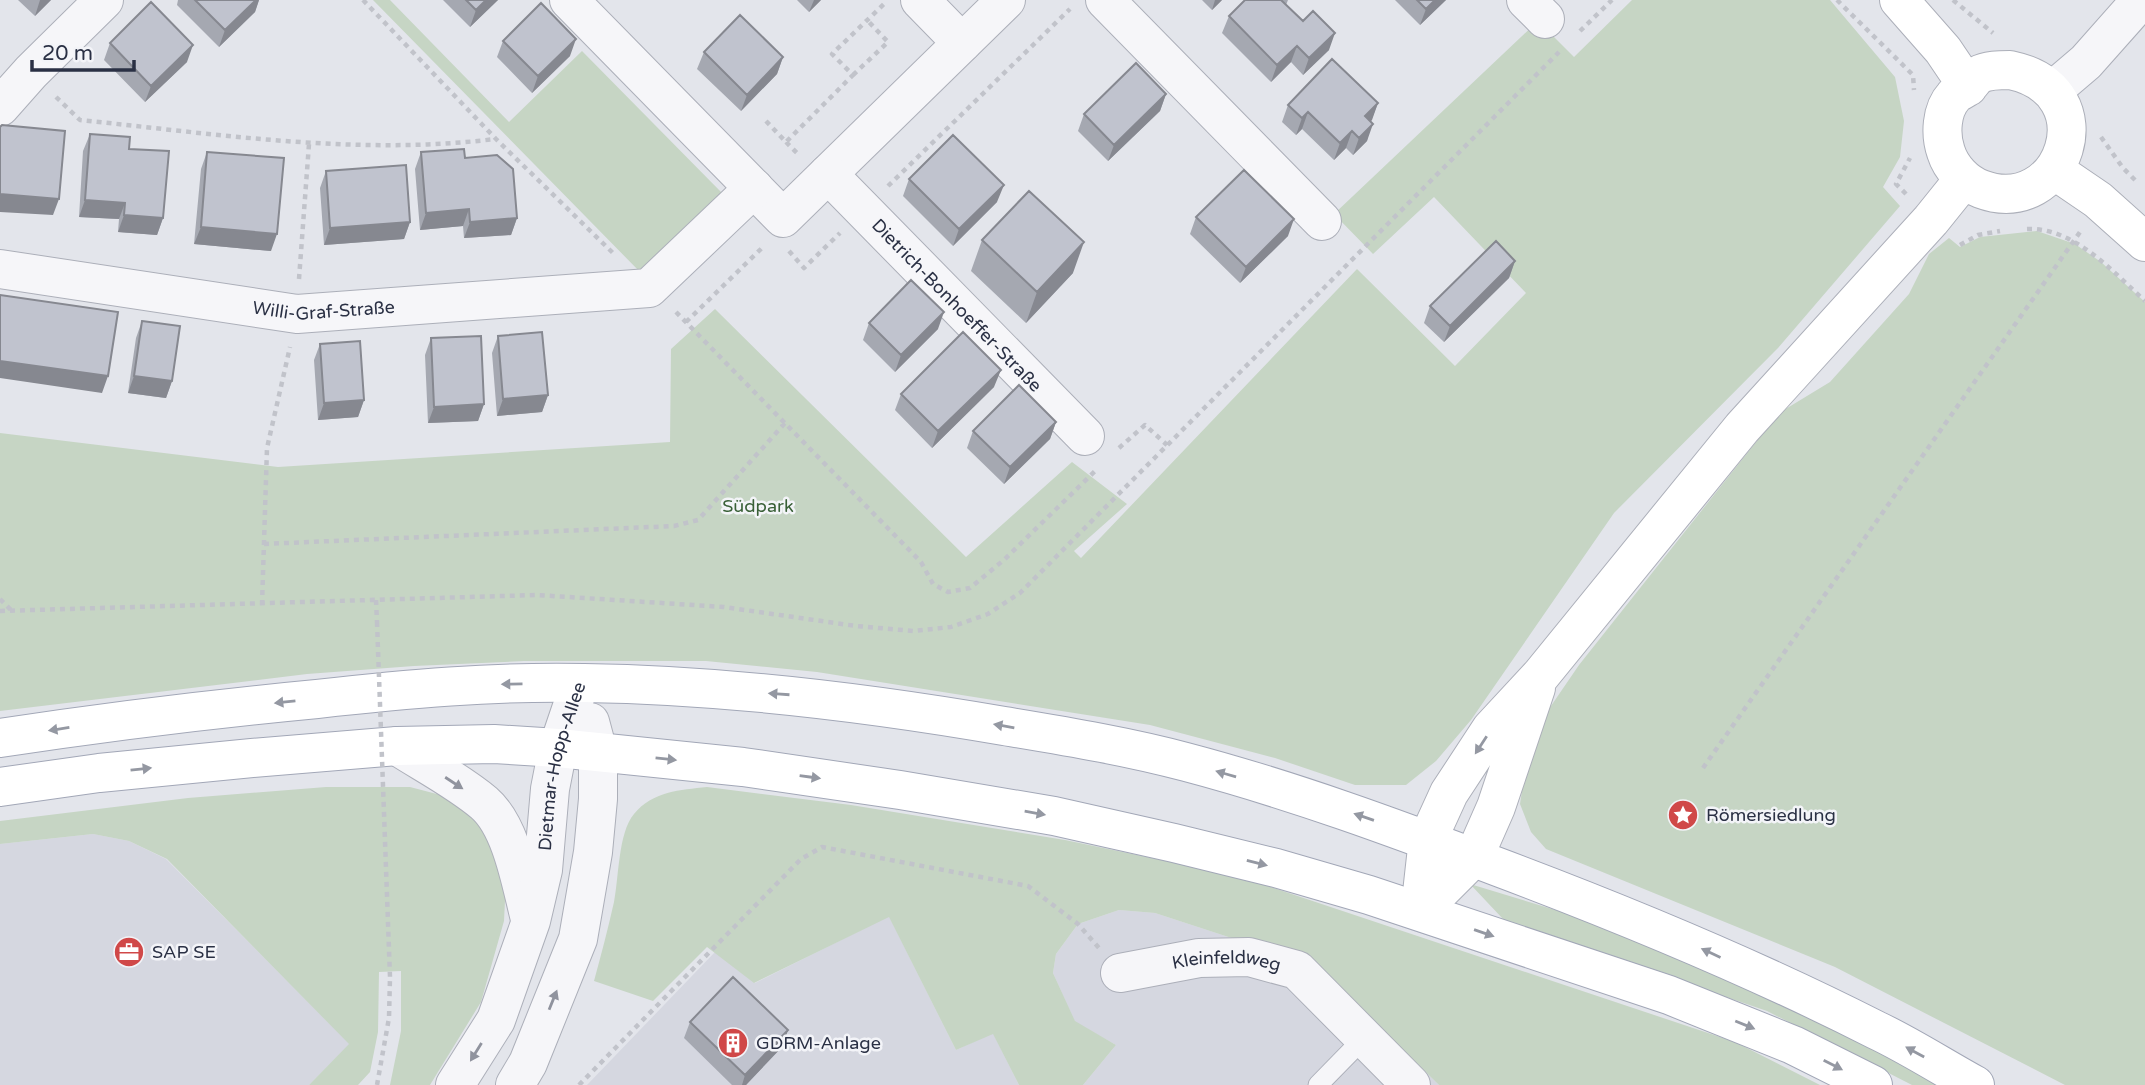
<svg xmlns="http://www.w3.org/2000/svg" width="2145" height="1085" font-family="'Varela Round',sans-serif">
	<style>
		.built { fill: #d5d7e0 }
		.green { fill: #c6d5c4 }
		.lines { fill: none; stroke-linecap: round; stroke-linejoin: round }
		.lane-casing { stroke: #acafb9; stroke-width: 21 }
		.street-casing { stroke: #acafb9; stroke-width: 40 }
		.secondary-casing { stroke: #acafb9; stroke-width: 40 }
		.primary-casing { stroke: #a2a7b7; stroke-width: 40 }
		.path { stroke: #c1c3ca; stroke-width: 4.5; stroke-dasharray: 5 5; stroke-linecap: butt }
		.lane { stroke: #f6f6f9; stroke-width: 19 }
		.street { stroke: #f6f6f9; stroke-width: 38 }
		.secondary { stroke: #fff; stroke-width: 38 }
		.primary { stroke: #fff; stroke-width: 38 }
		.path-bridge { stroke: #c1c3ca; stroke-width: 4.5; stroke-dasharray: 5 5; stroke-linecap: butt }
		.wall { fill: #a5a8b1 }
		.shaded-wall { fill: #868890 }
		.building { fill: #c0c3ce; stroke: #868890; stroke-width: 2 }
		.oneway { fill: #9498a2 }
		.oneway2 { fill: #90939e }
		.labels { text-anchor: middle; dominant-baseline: central; stroke-width: 5; stroke-linejoin: round; paint-order: stroke }
		.street-label { font-size: 18px; fill: #2a3044; stroke: #f3f4f8 }
		.park-label { font-size: 18px; fill: #396037; stroke: #f3f4f8 }
		.poi-label { font-size: 18px; fill: #2a3044; stroke: #f3f4f8; text-anchor: start }
	</style>
	<rect width="100%" height="100%" fill="#e3e5eb"/>
	<path class="built" d="M93,834L129,841L166,859L350,1044L309,1085H0V844Z
		M1119,910L1155,913L1308,963L1353,1001L1439,1085H1083L1116,1045L1075,1022L1053,973L1056,954L1078,924Z
		M889,916L956,1050L993,1033L1019,1085H587L715,952L755,983Z"/>
	<path class="green" d="M373,0H390L509,122L582,51L722,193L641,273Z
		M1632,0H1830L1895,77L1904,121L1900,157L1883,187L1900,206L1778,348L1614,513L1471,720L1436,761L1406,785H1355L1275,758L1150,725L817,672L706,661H524L414,666L307,674L0,711V433L278,467L670,442L671,349L715,309L966,557L1072,462L1127,504L1074,551L1081,558L1357,269L1455,366L1526,293L1434,197L1373,254L1334,214L1538,21L1574,57Z
		M2037,231L2075,244L2101,262L2145,302V1085H2065L1835,967L1546,849L1531,832L1520,804L1525,771L1540,722L1579,665L1779,413L1830,382L1909,294L1929,254L1949,238L1960,247L1980,237Z
		M326,787H410L452,798L485,830L507,859L504,921L481,1002L430,1085H390L401,1031V971L379,972L378,1032L370,1072L358,1085H309L349,1044L167,859L129,841L93,834L0,844V821L188,798Z
		M707,787L851,805L1065,840L1238,876L1735,1042L1820,1085H1439L1353,1001L1308,963L1155,913L1119,910L1078,924L1056,954L1053,973L1075,1021L1116,1045L1083,1085H1019L993,1034L956,1050L889,917L754,983L707,947L653,1001L594,981C601,955 608,929 614,902C619,878 618,833 634,814C653,791 680,790 707,787Z
		M1470,884L1572,915L1718,975L1896,1058L1941,1085H1912L1767,1011L1527,929L1503,919Z"/>
	<g class="lines">
		<g class="lane-casing">
			<path id="lane" d="M1318,1085L1364,1038"/>
		</g>
		<g class="street-casing">
			<g id="street">
				<path d="M569,0L783,218L1006,0"/>
				<path d="M920,0L962,43"/>
				<path d="M1105,0L1322,221"/>
				<path d="M1526,0L1545,19"/>
				<path d="M2052,91L2086,62L2141,0"/>
				<path d="M0,107L31,72L104,0"/>
				<path id="s1" d="M828,174L1085,436"/>
				<path id="s2" d="M0,269L297,314L649,288L754,188"/>
				<path d="M397,746C425,764 458,781 484,803C512,827 521,885 530,919"/>
				<path id="s3" d="M1120,973L1199,958L1249,957L1297,970L1411,1085"/>
				<path id="s4" d="M455,1085L496,1020L531,921L543,870L550,789L558,748L580,683"/>
				<path d="M515,1085L528,1063L578,939L593,852L598,799V752L590,722"/>
			</g>
		</g>
		<g class="secondary-casing">
			<path id="secondary" d="M1899,0L1943,50L1968,87
				M2010,70C2110,91 2063,220 1981,189C1965,183 1951,168 1946,152C1940,135 1941,110 1954,96C1957,92 1964,90 1967,87C1971,84 1974,78 1978,75C1987,70 2000,70 2010,70Z
				M2054,170L2098,200L2145,242
				M1420,911L1428,839L1449,793L1491,729L1541,675L1742,428L1931,220L1964,179
				M1420,911L1474,857L1496,807L1536,688"/>
		</g>
		<g class="primary-casing">
			<path id="primary" d="M0,738C105,722 211,709 317,699C405,689 495,681 584,683C725,685 865,702 1004,726C1064,736 1126,746 1186,762C1292,790 1395,828 1498,867C1626,915 1754,968 1876,1030C1910,1046 1942,1067 1975,1085
				M0,787L99,773L252,758L397,746L494,744L558,748L743,767L900,790L1054,816L1174,843L1276,868L1369,895L1669,995L1793,1045L1873,1085"/>
		</g>
		<path class="path" d="M363,0L496,139L613,253
			M1837,0L1913,75L1914,90
			M1953,0L1993,33
			M1580,31L1612,0
			M853,75L888,42L867,20
			M56,97L80,120C217,134 357,156 495,139
			M766,121L786,142L853,75L832,54L885,3
			M2101,137L2123,168L2137,182
			M786,142L798,154
			M888,186L1070,9
			M1906,194L1896,184L1910,158
			M2027,229C2074,227 2113,272 2145,301
			M1960,245L1978,235L2000,231
			M789,251L804,268L840,233
			M299,279L309,144
			M676,312L921,562L933,584L948,592L970,588L1005,559L1095,471
			M686,322L763,247
			M1119,448L1145,425L1167,445
			M264,544L674,526L698,520L785,423
			M0,599L11,610
			M376,600L377,622
			M262,605L267,448L290,347
			M0,611L537,595L724,607L856,626L913,631L951,627L988,614L1020,593L1559,52
			M1703,768L2080,232
			M377,1085L389,1018L390,977
			M579,1085L801,859L822,847L1028,886L1078,924L1099,948"/>
		<use href="#lane" class="lane"/>
		<use href="#street" class="street"/>
		<use href="#secondary" class="secondary"/>
		<use href="#primary" class="primary"/>
		<path class="path-bridge" d="M377,622L390,977"/>
	</g>
	<path class="wall" d="M18,0H51L35,16Z
		M178,0H259L255,12L219,47L177,5Z
		M443,0H498L470,27Z
		M797,0H821L809,12Z
		M1202,0H1222L1212,10Z
		M1245,0H1288L1286,5L1329,50L1303,75L1291,62L1271,82L1222,33L1229,16Z
		M1395,0H1446L1420,25Z
		M503,41L570,56L532,93L497,57Z
		M110,43L187,62L145,102L104,60Z
		M704,52L783,57L777,74L741,111L697,69Z
		M1166,94L1160,111L1108,161L1078,131L1084,114Z
		M1378,103L1371,121L1367,141L1353,155L1346,148L1334,160L1302,129L1296,135L1282,122L1288,105Z
		M90,134L129,149L163,218L157,235L118,232L119,219L79,217L83,151Z
		M207,152L271,251L194,244L201,169Z
		M421,152L465,158L517,218L511,235L464,238L463,226L420,230L415,169Z
		M326,171L410,222L404,239L324,245L320,188Z
		M909,179L997,202L953,246L903,196Z
		M1196,217L1288,236L1240,283L1190,234Z
		M982,240L1073,273L1026,323L971,271Z
		M1515,261L1509,278L1444,342L1424,323L1430,306Z
		M142,321L172,381L166,398L128,393L136,338Z
		M869,323L938,329L895,372L863,340Z
		M498,336L548,395L542,412L497,416L492,353Z
		M431,338L484,404L478,421L428,423L425,355Z
		M320,344L364,400L358,417L318,420L314,360Z
		M994,387L932,448L895,410L901,394Z
		M1056,422L1050,439L1004,484L967,448L973,431Z
		M690,1022L788,1030L782,1047L746,1085H732L684,1038Z"/>
	<path class="shaded-wall" d="M40,0H51L35,16Z
		M256,0H259L255,12L219,47L225,30Z
		M486,0H498L470,27L476,10Z
		M814,0H821L809,12Z
		M1215,0H1222L1212,10Z
		M1435,0H1446L1420,25L1426,9Z
		M1335,33L1329,50L1303,75L1309,58Z
		M576,39L570,56L532,93L538,76Z
		M193,45L187,62L145,102L151,86Z
		M1297,46L1291,62L1271,82L1277,65Z
		M783,57L777,74L741,111L747,95Z
		M1166,94L1160,111L1108,161L1114,145Z
		M1378,103L1372,120L1359,133L1365,116Z
		M1308,112L1302,129L1296,135L1302,118Z
		M1373,124L1367,141L1353,155L1359,138Z
		M1352,131L1346,148L1334,160L1340,143Z
		M1004,185L997,202L953,246L959,229Z
		M0,194L59,199L53,215L0,212Z
		M85,200L125,203L119,219L79,217Z
		M469,209L463,226L420,230L426,213Z
		M124,215L163,218L157,235L118,232Z
		M517,218L511,235L464,238L470,222Z
		M1294,219L1288,236L1240,283L1246,267Z
		M410,222L404,239L324,245L330,228Z
		M201,227L277,234L271,251L194,244Z
		M1084,242L1073,273L1026,323L1037,292Z
		M1515,261L1509,278L1444,342L1450,326Z
		M944,312L938,329L895,372L901,355Z
		M0,361L108,376L102,393L0,378Z
		M1001,370L994,387L932,448L938,431Z
		M134,376L172,381L166,398L128,393Z
		M548,395L542,412L497,416L503,399Z
		M364,400L358,417L318,420L324,403Z
		M484,404L478,421L428,423L434,407Z
		M1056,422L1050,439L1004,484L1010,467Z
		M788,1030L782,1047L746,1085H742L745,1075Z"/>
	<path class="building" d="M195,0H256L225,30Z
		M466,0H486L476,10Z
		M1245,0H1281L1303,21L1313,11L1335,33L1309,58L1297,46L1277,65L1229,16Z
		M1417,0H1435L1426,9Z
		M151,2L193,45L151,86L110,43Z
		M541,3L576,39L538,76L503,41Z
		M740,15L783,57L747,95L704,52Z
		M1332,59L1378,103L1365,116L1373,124L1359,138L1352,131L1340,143L1308,112L1302,118L1288,105Z
		M1136,63L1166,94L1114,145L1084,114Z
		M2,125L65,131L59,199L0,194V127Z
		M90,134L130,137L129,149L169,151L163,218L124,215L125,203L85,200Z
		M953,135L1004,185L959,229L909,179Z
		M464,149L465,158L497,155L513,169L517,218L470,222L469,209L426,213L421,152Z
		M207,152L284,158L277,234L201,227Z
		M406,165L410,222L330,228L326,171Z
		M1244,170L1294,219L1246,267L1196,217Z
		M1029,191L1084,242L1037,292L982,240Z
		M1496,241L1515,261L1450,326L1430,306Z
		M911,280L944,312L901,355L869,323Z
		M0,295L118,312L108,376L0,361Z
		M142,321L180,326L172,381L134,376Z
		M542,332L548,395L503,399L498,336Z
		M963,332L1001,370L938,431L901,394Z
		M481,336L484,404L434,407L431,338Z
		M360,341L364,400L324,403L320,344Z
		M1019,385L1056,422L1010,467L973,431Z
		M733,977L788,1030L745,1075L690,1022Z"/>
	<defs><path id="oneway-solid" d="M-6-.8H1V-3.2L6.5 0L1 3.2V.8H-6Z" transform="scale(1.75)"/></defs>
	<g class="oneway">
		<use href="#oneway-solid" transform="translate(512 684) rotate(179)"/>
		<use href="#oneway-solid" transform="translate(779 694) rotate(-176)"/>
		<use href="#oneway-solid" transform="translate(285 702) rotate(174)"/>
		<use href="#oneway-solid" transform="translate(1004 726) rotate(-170)"/>
		<use href="#oneway-solid" transform="translate(59 729) rotate(171)"/>
		<use href="#oneway-solid" transform="translate(1481 745) rotate(123)"/>
		<use href="#oneway-solid" transform="translate(666 759) rotate(6)"/>
		<use href="#oneway-solid" transform="translate(141 769) rotate(-6)"/>
		<use href="#oneway-solid" transform="translate(1226 774) rotate(-164)"/>
		<use href="#oneway-solid" transform="translate(810 777) rotate(8)"/>
		<use href="#oneway-solid" transform="translate(1035 813) rotate(10)"/>
		<use href="#oneway-solid" transform="translate(1364 817) rotate(-161)"/>
		<use href="#oneway-solid" transform="translate(1257 863) rotate(14)"/>
		<use href="#oneway-solid" transform="translate(1484 933) rotate(19)"/>
		<use href="#oneway-solid" transform="translate(1711 953) rotate(-155)"/>
		<use href="#oneway-solid" transform="translate(1745 1025) rotate(22)"/>
		<use href="#oneway-solid" transform="translate(1915 1052) rotate(-151)"/>
		<use href="#oneway-solid" transform="translate(1833 1065) rotate(27)"/>
	</g>
	<g class="oneway2">
		<use href="#oneway-solid" transform="translate(454 783) rotate(33)"/>
		<use href="#oneway-solid" transform="translate(553 1000) rotate(-68)"/>
		<use href="#oneway-solid" transform="translate(476 1052) rotate(122)"/>
	</g>
	<defs>
		<g id="sight-disc" transform="scale(1.575)"><circle r="9.5" fill="#d04848" stroke="#f3f4f8"/><path d="M0-6L1.8-2.2L6-1.7L2.9 1.2L3.7 5.4L0 3.3L-3.7 5.4L-2.9 1.2L-6-1.7L-1.8-2.2Z" fill="#fff"/></g>
		<g id="office-disc" transform="scale(1.575)"><circle r="9.5" fill="#d04848" stroke="#f3f4f8"/><path d="M-6-3h4V-5.5h4V-3h4V5H-6ZM-1-4.5V-3h2v-1.5ZM-6 0V1H6V0Z" fill="#fff"/></g>
		<g id="building-disc" transform="scale(1.575)"><circle r="9.5" fill="#d04848" stroke="#f3f4f8"/><path d="M-4-6H4V6H1V3H-1V6H-4ZM-2.5-4.3h1.7v1.8h-1.7ZM.8-4.3h1.7v1.8H.8ZM-2.5-1h1.7V.8h-1.7ZM.8-1h1.7V.8H.8Z" fill="#fff"/></g>
	</defs>
	<g fill-rule="evenodd">
		<use href="#sight-disc" x="1683" y="815"/>
		<use href="#office-disc" x="129" y="952"/>
		<use href="#building-disc" x="733" y="1043"/>
	</g>
	<g class="labels">
		<g class="street-label">
			<text stroke="none"><textPath href="#s1" startOffset="184">Dietrich-Bonhoeffer-Straße</textPath></text>
			<text stroke="none"><textPath href="#s2" startOffset="327">Willi-Graf-Straße</textPath></text>
			<text stroke="none"><textPath href="#s4" startOffset="340">Dietmar-Hopp-Allee</textPath></text>
			<text stroke="none"><textPath href="#s3" startOffset="108">Kleinfeldweg</textPath></text>
		</g>
		<g class="park-label">
			<text x="758" y="506">Südpark</text>
		</g>
		<g class="poi-label">
			<text x="1706" y="815">Römersiedlung</text>
			<text x="152" y="952">SAP SE</text>
			<text x="756" y="1043">GDRM-Anlage</text>
		</g>
	</g>
	<path d="M32 60v10h102v-10" fill="none" stroke="#2a3044" stroke-width="3.5"/>
	<text x="42" y="60" font-size="21" fill="#2a3044" stroke="#f3f4f8" stroke-width="5" paint-order="stroke">20 m</text>
</svg>
